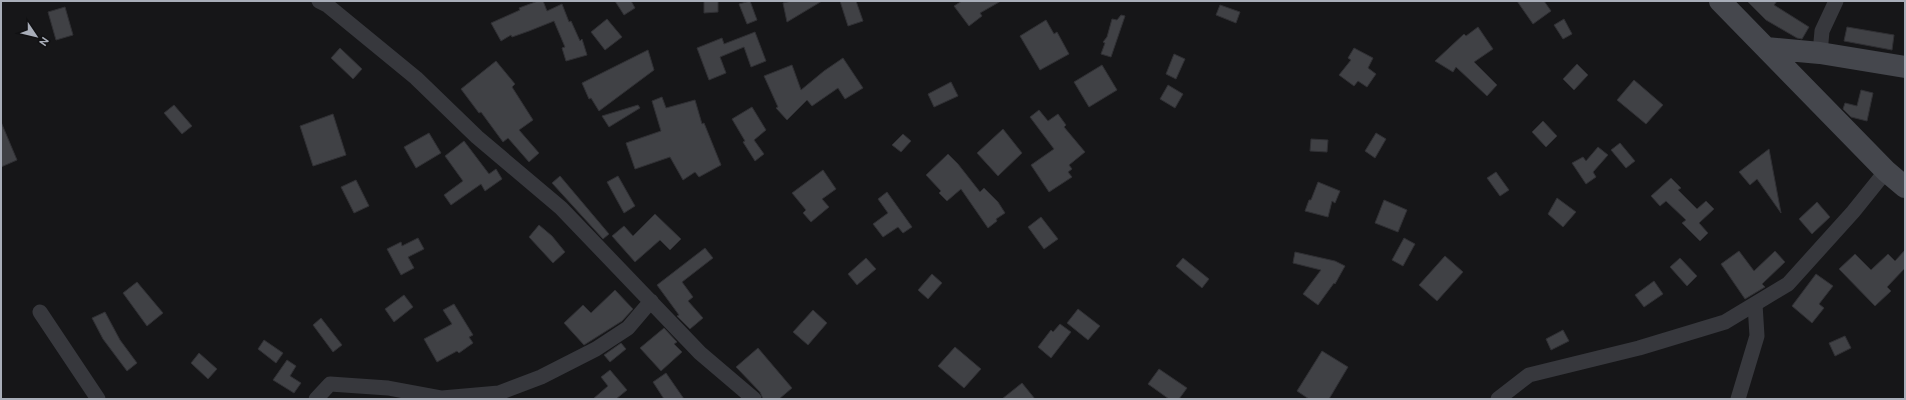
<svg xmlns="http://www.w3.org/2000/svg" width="1906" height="400" viewBox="0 0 1906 400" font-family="Ubuntu,sans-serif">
	<rect width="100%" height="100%" fill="#161618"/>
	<path fill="#404145" stroke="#303034" d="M538 1H543L547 11 562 4 569 22 571 21 580 41 582 39 587 55 566 61 562 48 565 47 554 21 529 31 512 37 511 35 501 41 491 23 520 10 519 8Z
		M615 1H631L635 8 624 15Z
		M704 1H718V12L704 13Z
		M750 1 757 20 747 24 739 4Z
		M792 1H822L787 22 783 3Z
		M840 1H856L863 21 848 26Z
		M962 1H1001L980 13 982 16 969 26 954 6Z
		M1517 1H1544L1551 11 1533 24Z
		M1747 1H1777L1774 5 1809 27 1802 39 1797 38 1766 20Z
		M1220 5 1240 12 1236 23 1216 15Z
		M65 7 73 35 56 40 48 12Z
		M1121 15 1125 16 1111 57 1101 54 1105 43 1103 42 1107 37 1112 19 1117 20Z
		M607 19 622 37 605 50 591 32Z
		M1564 19 1572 34 1563 39 1554 25Z
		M1046 20 1054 34 1057 32 1069 54 1040 70 1020 36Z
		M1478 27 1493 49 1474 62 1497 85 1487 96 1456 67 1453 72 1435 61 1464 34 1466 36Z
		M1847 27 1894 35 1892 50 1844 41Z
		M755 32 766 61 751 67 744 47 720 57 726 73 709 80 697 48 722 38 724 44Z
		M340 48 362 69 353 79 331 58Z
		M1354 48 1373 58 1368 68 1376 74 1367 87 1358 81 1354 86 1339 75 1351 60 1348 58Z
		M648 50 654 70 599 111 591 98 589 99 582 83Z
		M1174 54 1185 59 1176 79 1166 74Z
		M843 58 863 88 845 99 838 88 812 106 807 100 787 120 776 108 778 107 764 76 792 65 801 90 824 71Z
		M496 61 515 84 512 87 533 120 519 130 539 153 529 162 508 138 503 142 481 112 479 113 461 89Z
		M1577 64 1588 75 1574 90 1563 79Z
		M1102 65 1117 90 1089 107 1074 82Z
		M1634 80 1663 105 1646 124 1617 100Z
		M951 82 958 96 934 107 928 94Z
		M1168 85 1183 94 1175 108 1160 99Z
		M1861 90 1873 93 1867 121 1851 117 1843 109 1845 103 1857 106Z
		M662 97 666 108 695 100 702 124 704 123 721 165 699 177 695 172 683 180 670 157 635 169 626 143 661 131 652 101Z
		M174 105 192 126 182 134 164 113Z
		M638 105 640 108 609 127 602 116Z
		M752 107 766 130 754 140 764 154 755 161 743 142 745 141 732 119Z
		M1039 110 1048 121 1058 114 1066 125 1064 127 1085 152 1069 165 1072 169 1068 172 1072 177 1049 192 1031 165 1054 149 1030 117Z
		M333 114 346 155 313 166 300 126Z
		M1543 121 1557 136 1546 147 1532 132Z
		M1 122 17 160 1 167Z
		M1003 129 1022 153 998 176 977 153Z
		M429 133 441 153 416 168 404 147Z
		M1376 133 1386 139 1375 158 1365 151Z
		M903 134 911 141 901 152 892 145Z
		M1311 139 1328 140 1327 152 1310 151Z
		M464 141 489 174 496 169 502 179 485 191 481 184 451 205 444 195 463 181 445 156Z
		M1620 143 1635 161 1626 168 1611 150Z
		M1598 147 1608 155 1593 172 1596 177 1586 184 1572 163 1583 157 1586 161Z
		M1769 149 1781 213 1757 179 1750 185 1739 172Z
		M948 154 958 164 980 192 984 188 998 202 1005 213 996 219 997 221 988 228 961 189 947 201 939 193 941 191 926 175Z
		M823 170 836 189 822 199 829 207 811 222 803 213 806 210 792 193Z
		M1496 172 1509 190 1500 196 1487 178Z
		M560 176 609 234 603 239 552 183Z
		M618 176 635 206 624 213 607 182Z
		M1671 178 1681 188 1678 190 1697 209 1706 201 1714 209 1699 223 1708 233 1700 241 1682 223 1686 220 1666 201 1660 206 1651 196Z
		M356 180 369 206 354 213 341 187Z
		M1318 182 1340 191 1335 203 1332 201 1328 217 1305 211 1309 200H1311Z
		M887 192 912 227 903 233 898 227 883 237 873 224 888 213 878 199Z
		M1557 198 1576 212 1563 227 1548 214Z
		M1384 200 1407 210 1398 232 1375 223Z
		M1817 202 1830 217 1812 234 1799 219Z
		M655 214 681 239 670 250 660 240 635 262 612 236 624 226 633 236Z
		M1041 217 1058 239 1044 249 1028 227Z
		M539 225 552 236 565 252 553 263 529 237Z
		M418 238 424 249 408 257 414 268 401 275 387 249 401 242 402 246Z
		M1404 238 1415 244 1403 266 1392 260Z
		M705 248 713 258 682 282 693 297 688 301 703 318 690 329 677 316 679 315 657 285Z
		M1905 250V268L1887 287 1891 291 1875 306 1839 269 1855 254 1871 270 1888 254 1895 261Z
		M1739 251 1754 271 1775 251 1785 262 1762 284 1765 287 1745 299 1721 264Z
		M1295 252 1335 261 1345 266 1335 284 1334 283 1318 305 1303 294 1321 270 1293 263Z
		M1445 256 1463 272 1437 301 1419 285Z
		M866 258 876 269 857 285 848 274Z
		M1183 258 1209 279 1202 288 1176 266Z
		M1680 258 1697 276 1687 286 1670 267Z
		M932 274 942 283 928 299 918 290Z
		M1816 274 1833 286 1819 304 1824 308 1812 323 1792 306Z
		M1654 281 1663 294 1644 307 1635 295Z
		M137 282 163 313 147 326 123 293Z
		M615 290 633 309 622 321 584 345 564 323 583 305 591 313Z
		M404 295 413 307 394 322 385 309Z
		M454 304 473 335 469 337 473 343 459 353 457 351 437 362 424 339 452 324 443 310Z
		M1078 309 1100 326 1088 340 1067 323Z
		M813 310 827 323 808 345 793 332Z
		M105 312 120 340 137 363 127 371 103 339 92 318Z
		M321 318 342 345 333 352 313 325Z
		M1060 324 1071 332 1051 358 1038 347 1051 330 1053 332Z
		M664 328 677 342 674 344 682 352 661 371 640 348Z
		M1563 330 1569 341 1551 350 1546 339Z
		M1845 336 1851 348 1835 356 1829 343Z
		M264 340 283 353 276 363 258 349Z
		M621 343 626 349 610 362 604 355Z
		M955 347 981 369 964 388 938 366Z
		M758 348 792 388 779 399H763L760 392 736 367Z
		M1322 351 1348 367 1329 399H1309L1297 391Z
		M199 353 217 369 208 379 191 363Z
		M287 360 296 366 290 376 301 383 294 393 273 380Z
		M1159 369 1187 388 1179 399H1169L1148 384Z
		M610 370 627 390 616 399H593L608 386 601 377Z
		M666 373 684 399H664L653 382Z
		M1022 383 1035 399H1002Z"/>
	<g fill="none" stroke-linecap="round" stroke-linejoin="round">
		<path stroke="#37383d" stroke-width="15" d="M319 1 327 5 416 78 477 137 561 208 700 353 754 399
			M1820 53 1822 31 1836 1
			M40 312 98 399
			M316 399 330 384 388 388 442 398 499 393 541 377 596 349 628 328 651 301
			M1498 399 1529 375 1639 348 1725 322 1788 284 1853 212 1886 171
			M1738 399 1757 336 1755 304"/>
		<path stroke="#45474d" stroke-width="22" d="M1720 1 1886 171 1905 187
			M1766 48 1820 53 1905 67"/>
	</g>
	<rect width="1906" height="400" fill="none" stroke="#a8adb8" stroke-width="4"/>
	<g transform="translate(36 36) rotate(125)" stroke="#111113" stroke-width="3" paint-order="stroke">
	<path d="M0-3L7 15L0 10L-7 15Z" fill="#a8adb8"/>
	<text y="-6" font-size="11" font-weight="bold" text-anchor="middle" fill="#a8adb8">N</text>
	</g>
</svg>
